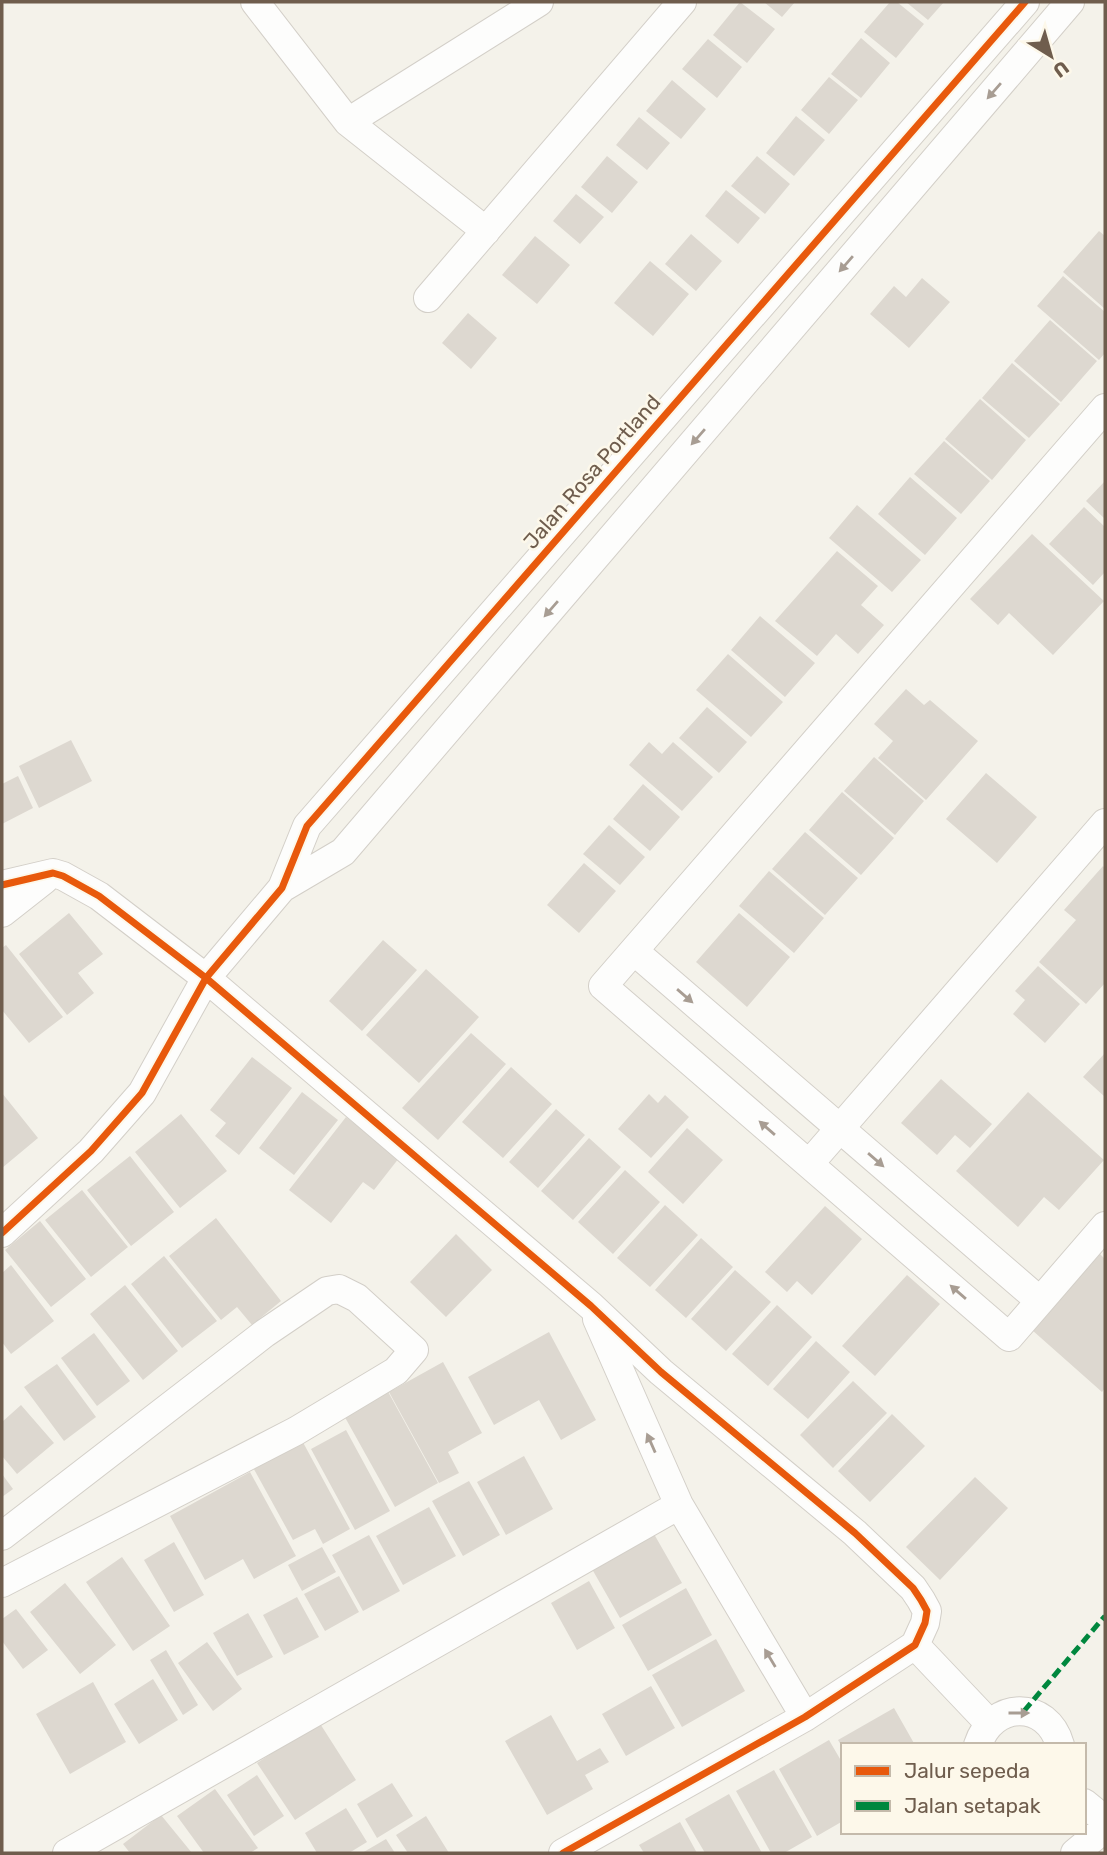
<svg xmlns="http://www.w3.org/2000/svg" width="1107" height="1855" viewBox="0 0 1107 1855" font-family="Rubik,sans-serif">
	<rect width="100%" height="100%" fill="#f4f2ea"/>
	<path fill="#ddd8d0" d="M740 2 775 29 747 63 713 35Z
		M764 2H795L782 17Z
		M890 2H897L924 24 896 58 864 32Z
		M906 2H944L928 20Z
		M861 38 890 63 861 98 831 74Z
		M708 39 742 67 717 98 682 69Z
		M829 77 858 100 829 134 801 110Z
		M672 80 706 109 681 139 646 111Z
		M796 116 825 140 794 176 766 153Z
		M639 117 670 143 647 170 616 145Z
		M607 156 638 182 612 213 581 187Z
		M757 156 790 184 765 214 731 186Z
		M726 190 760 218 738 244 705 216Z
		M576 194 604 217 580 244 553 221Z
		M1099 231 1105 236V309L1063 272Z
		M691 234 722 261 696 291 665 264Z
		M535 236 570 265 537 304 502 275Z
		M650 261 689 294 653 336 614 303Z
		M1063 276 1105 312V353L1099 360 1037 306Z
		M922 278 950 302 909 348 870 314 894 286 906 297Z
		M468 313 497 338 471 369 442 343Z
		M1050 320 1097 361 1061 402 1014 361Z
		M1012 363 1060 404 1029 438 982 398Z
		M980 399 1026 440 992 480 945 439Z
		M944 441 990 481 961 514 914 474Z
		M910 477 957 518 925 555 878 514Z
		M1105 481V519L1086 501Z
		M857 505 921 560 892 592 829 538Z
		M1084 507 1105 527V572L1093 585 1049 544Z
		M1032 534 1104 601 1053 655 1009 613 998 625 970 599Z
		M837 551 878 586 861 605 884 625 858 654 836 634 817 656 775 621Z
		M760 616 815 663 785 697 731 650Z
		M728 654 783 702 751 737 696 690Z
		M906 689 924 705 930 700 978 741 926 800 878 758 893 741 874 724Z
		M707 707 747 742 719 773 679 738Z
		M71 740 92 781 39 808 19 766Z
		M649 742 662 754 673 742 713 777 682 811 629 765Z
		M874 757 924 801 895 835 844 791Z
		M986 773 1037 817 997 863 946 819Z
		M18 776 33 808 2 824V784Z
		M643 784 680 817 650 851 613 819Z
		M842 792 894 838 861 875 809 830Z
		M609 825 645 857 620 885 583 854Z
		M805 832 858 878 825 915 772 869Z
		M584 863 616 891 579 933 547 905Z
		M1103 866 1105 868V983L1086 1004 1039 962 1076 920 1064 910Z
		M769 871 824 918 794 953 739 906Z
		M69 913 103 954 78 973 94 993 67 1015 19 954Z
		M739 913 790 957 747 1007 696 962Z
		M383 940 417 970 362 1031 329 1001Z
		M6 945 63 1017 29 1043 2 1010V948Z
		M1038 966 1080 1004 1045 1043 1013 1014 1025 1000 1015 991Z
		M426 969 479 1017 419 1083 366 1035Z
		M471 1033 506 1064 438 1140 402 1108Z
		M1105 1053V1097L1083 1077Z
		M252 1057 292 1088 239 1155 215 1136 226 1123 210 1110Z
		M511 1067 552 1104 503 1158 462 1122Z
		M941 1079 992 1124 970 1148 955 1135 937 1155 901 1123Z
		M302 1092 338 1120 294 1175 259 1148Z
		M1028 1092 1104 1160 1059 1210 1044 1197 1018 1227 956 1171Z
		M2 1093 38 1138 2 1168Z
		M649 1094 658 1103 665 1095 689 1117 651 1158 618 1129Z
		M556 1109 585 1135 538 1188 509 1162Z
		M181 1114 227 1171 180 1208 135 1152Z
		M346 1117 399 1158 374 1190 363 1182 331 1223 289 1190Z
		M687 1128 723 1160 683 1204 648 1172Z
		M589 1138 621 1167 573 1220 541 1191Z
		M130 1156 174 1212 131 1246 87 1190Z
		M625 1170 660 1202 613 1254 578 1222Z
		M82 1190 128 1247 91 1277 45 1220Z
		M665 1205 698 1235 650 1287 617 1258Z
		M825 1206 862 1239 812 1295 797 1281 787 1292 765 1272Z
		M216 1218 281 1301 252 1325 237 1307 221 1320 169 1256Z
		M40 1221 86 1279 51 1307 5 1250Z
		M456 1234 492 1270 446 1317 410 1282Z
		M701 1238 733 1267 686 1318 655 1290Z
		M1100 1254 1105 1259V1388L1102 1392 1032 1330Z
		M164 1256 217 1321 182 1348 131 1284Z
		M11 1265 54 1321 11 1354 2 1342V1273Z
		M735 1270 771 1302 726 1351 691 1319Z
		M907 1275 940 1304 875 1376 842 1346Z
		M125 1285 178 1351 143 1380 90 1314Z
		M777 1305 812 1337 768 1386 732 1354Z
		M549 1332 596 1420 561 1440 539 1400 494 1425 468 1377Z
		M94 1333 130 1381 97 1406 61 1358Z
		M816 1341 850 1372 808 1419 773 1389Z
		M443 1362 482 1433 448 1452 459 1473 439 1483 389 1392Z
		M57 1364 96 1417 64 1441 24 1387Z
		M853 1381 887 1413 833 1468 800 1435Z
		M386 1388 438 1483 395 1507 342 1412Z
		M21 1405 54 1443 17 1474 2 1456V1422Z
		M892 1414 925 1446 870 1502 838 1471Z
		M346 1430 390 1511 355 1530 311 1449Z
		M299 1435 350 1529 323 1544 315 1529 293 1540 250 1462Z
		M524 1456 553 1509 506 1535 477 1482Z
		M250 1472 296 1556 254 1579 243 1559 205 1580 170 1516Z
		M2 1474 13 1489 2 1497Z
		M975 1477 1008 1508 940 1580 906 1547Z
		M469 1481 500 1535 463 1556 432 1501Z
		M429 1507 456 1556 403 1585 376 1536Z
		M654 1534 682 1583 620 1618 592 1569Z
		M369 1535 400 1591 363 1611 332 1555Z
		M174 1542 204 1595 174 1612 144 1560Z
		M322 1547 336 1572 302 1591 288 1565Z
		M122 1557 170 1626 133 1651 86 1582Z
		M339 1576 359 1612 325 1631 304 1594Z
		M589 1581 615 1628 577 1650 551 1603Z
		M65 1583 116 1645 80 1674 30 1612Z
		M686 1588 712 1635 648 1671 622 1625Z
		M297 1597 319 1637 284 1655 263 1615Z
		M16 1609 48 1650 23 1669 2 1641V1619Z
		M248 1613 273 1657 237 1676 213 1633Z
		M716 1639 745 1691 682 1727 652 1675Z
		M207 1642 242 1689 213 1711 178 1663Z
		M166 1650 198 1705 183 1715 150 1660Z
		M153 1679 178 1720 139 1744 114 1704Z
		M93 1682 126 1742 70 1774 36 1714Z
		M651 1686 675 1728 626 1756 602 1714Z
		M894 1708 915 1745H841L838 1740Z
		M551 1715 577 1761 600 1748 609 1762 585 1775 593 1789 547 1815 505 1741Z
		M319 1722 356 1780 295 1820 257 1763Z
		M829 1740 843 1764V1821L817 1836 779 1769Z
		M774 1770 812 1837 784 1853H771L736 1791Z
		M257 1775 284 1816 254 1836 227 1795Z
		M392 1783 413 1816 377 1838 357 1804Z
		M215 1789 258 1848 250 1853H204L177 1816Z
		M729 1794 762 1853H705L685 1819Z
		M346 1808 367 1842 349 1853H317L305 1833Z
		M161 1815 192 1853H130L123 1844Z
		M426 1816 449 1853H408L396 1835Z
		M680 1822 697 1853H644L639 1845Z
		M386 1839 395 1853H362Z"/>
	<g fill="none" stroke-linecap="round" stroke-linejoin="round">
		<g stroke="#d3cfc8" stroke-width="30">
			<path id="minor" d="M255 2 348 122 486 231
				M348 122 539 2
				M428 298 682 2
				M1105 408 603 986 1009 1337 1105 1226
				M2 885 53 873 63 876 99 896 206 978 591 1306 661 1372 855 1533 913 1588 921 1600 927 1611 925 1623 915 1645 805 1717 563 1853
				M282 888 343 852 1070 2
				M2 913 44 880
				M634 951 1040 1301
				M809 1164 1105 823
				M2 1233 91 1151 142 1093 206 978 282 888 307 826 1025 2
				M597 1319 679 1505 805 1717
				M2 1536 265 1333 327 1291 339 1289 357 1298 414 1350 396 1371 296 1431 2 1583
				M915 1645 989 1723
				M978 1745C992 1701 1047 1699 1060 1745
				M1084 1803 1105 1820
				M67 1853 679 1505
				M1075 1853 1105 1828"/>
		</g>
		<use href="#minor" stroke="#fdfdfc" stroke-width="28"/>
		<path stroke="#00873e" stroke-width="5" stroke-dasharray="10 5" stroke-linecap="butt" d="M1024 1711 1105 1616"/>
		<g stroke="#fdf8ea" stroke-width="11">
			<path id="cycleway" d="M2 885 53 873 63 876 99 896 206 978 591 1306 661 1372 855 1533 913 1588 921 1600 927 1611 925 1623 915 1645 805 1717 563 1853
				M2 1233 91 1151 142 1093 206 978 282 888 307 826 1025 2"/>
		</g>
		<use href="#cycleway" stroke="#e8590c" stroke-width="7"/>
	</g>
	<defs><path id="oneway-solid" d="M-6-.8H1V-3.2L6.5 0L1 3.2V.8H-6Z" transform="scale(1.75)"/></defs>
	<g fill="#a89d93">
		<use href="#oneway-solid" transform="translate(994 91) rotate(131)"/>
		<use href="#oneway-solid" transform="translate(846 264) rotate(131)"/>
		<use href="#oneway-solid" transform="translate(698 437) rotate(131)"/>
		<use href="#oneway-solid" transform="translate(551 609) rotate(131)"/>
		<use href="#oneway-solid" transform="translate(685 996) rotate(41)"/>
		<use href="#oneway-solid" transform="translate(767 1128) rotate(-139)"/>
		<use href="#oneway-solid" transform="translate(876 1160) rotate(41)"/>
		<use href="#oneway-solid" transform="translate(958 1292) rotate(-139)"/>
		<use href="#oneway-solid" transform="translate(651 1443) rotate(-114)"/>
		<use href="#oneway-solid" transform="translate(770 1658) rotate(-121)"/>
		<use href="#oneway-solid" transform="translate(1019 1713)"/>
	</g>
	<g text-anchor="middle" stroke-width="5" stroke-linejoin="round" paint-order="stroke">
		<g font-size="21" fill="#6f5d4d" stroke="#fdf8ea">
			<text transform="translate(592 472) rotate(-49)" y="7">Jalan Rosa Portland</text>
		</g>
	</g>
	<rect width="1107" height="1855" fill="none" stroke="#6f5d4d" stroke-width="7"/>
	<rect x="841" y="1743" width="245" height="91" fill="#fdf8ea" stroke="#c4baab" stroke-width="2"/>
	<rect x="855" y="1766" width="35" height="10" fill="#e8590c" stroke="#c4baab" stroke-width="2"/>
	<text x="904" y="1778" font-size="21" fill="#6f5d4d">Jalur sepeda</text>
	<rect x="855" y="1801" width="35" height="10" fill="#00873e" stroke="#c4baab" stroke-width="2"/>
	<text x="904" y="1813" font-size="21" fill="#6f5d4d">Jalan setapak</text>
	<g transform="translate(1051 56) rotate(143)" stroke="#fdf8ea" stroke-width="5" paint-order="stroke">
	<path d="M0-5L12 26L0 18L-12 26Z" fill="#6f5d4d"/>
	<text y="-10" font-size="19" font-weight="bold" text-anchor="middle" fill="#6f5d4d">U</text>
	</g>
</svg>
